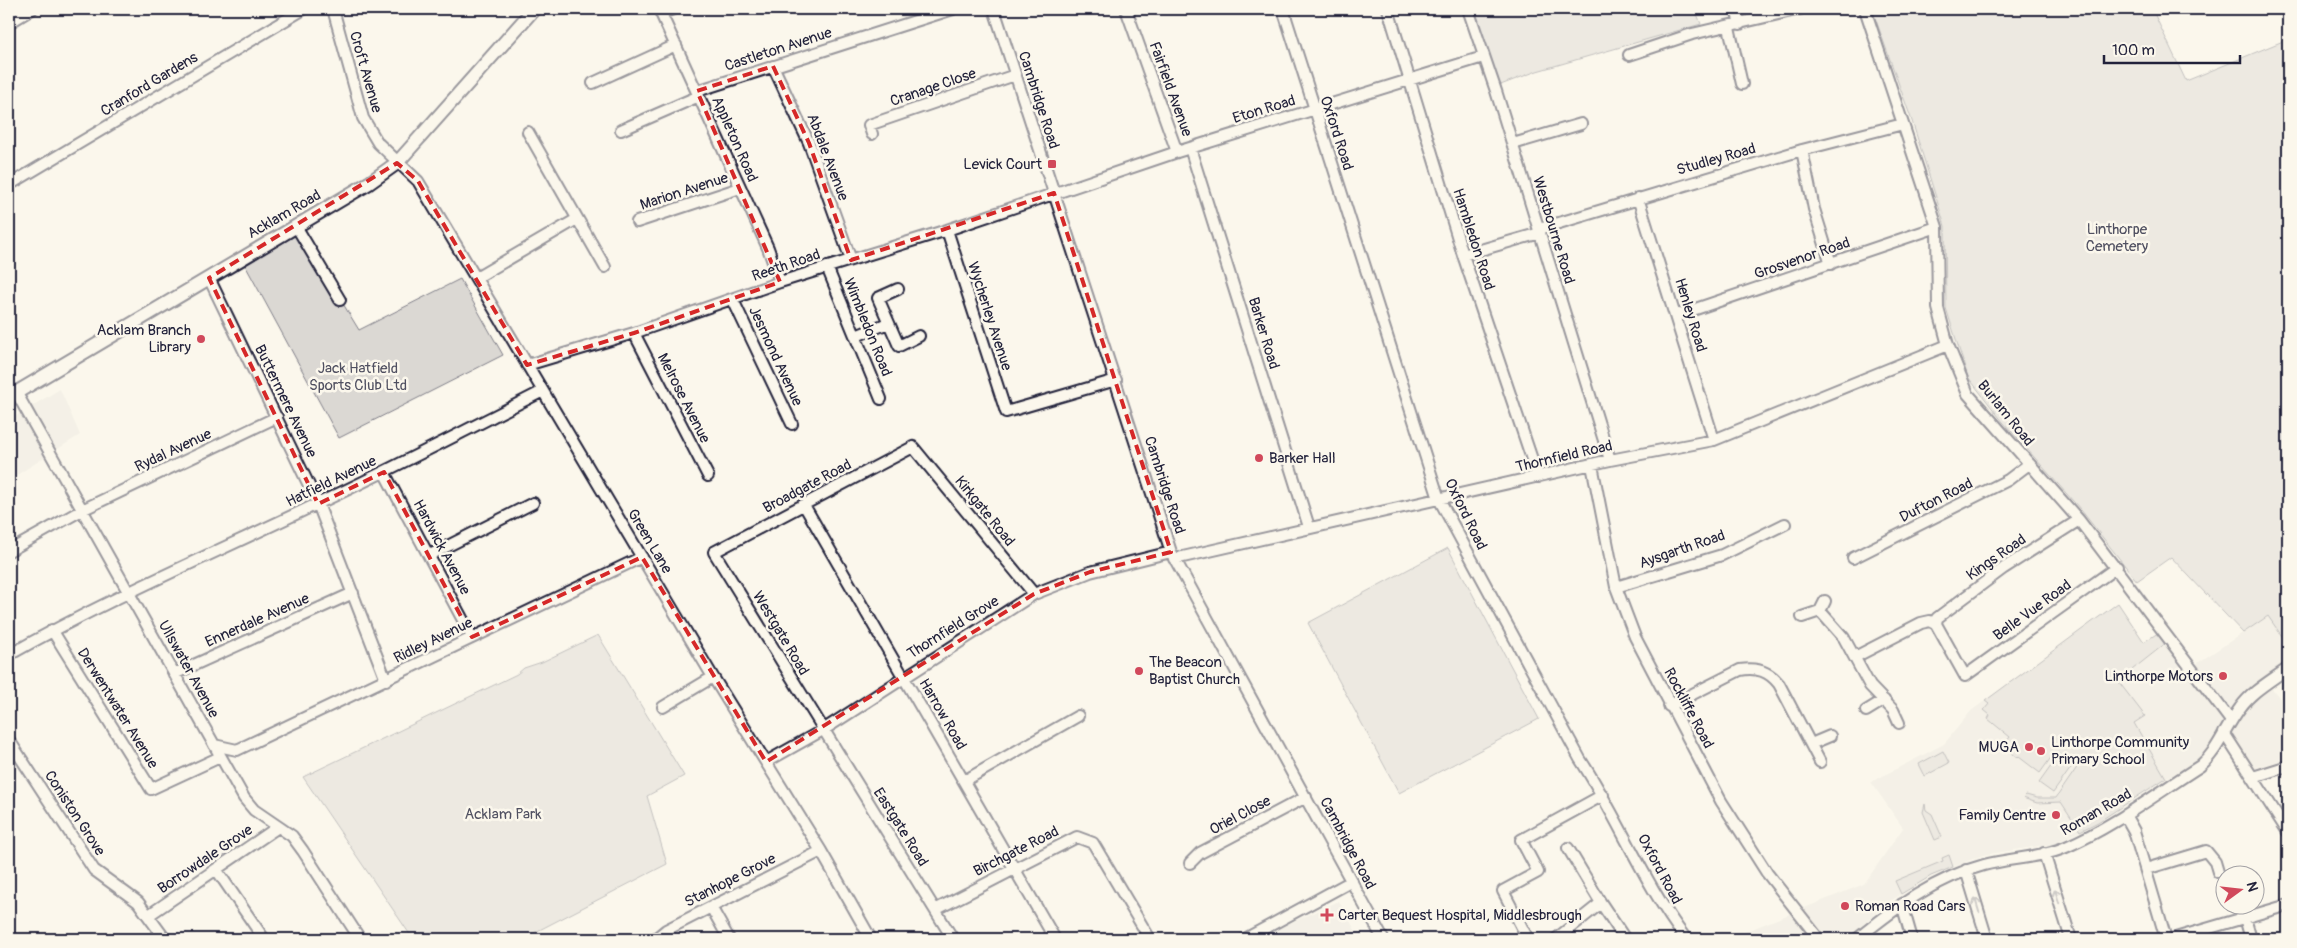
<svg xmlns="http://www.w3.org/2000/svg" width="2297" height="948" viewBox="0 0 2297 948" font-family="Pangolin,sans-serif">
	<rect width="100%" height="100%" fill="#fbf7ec"/>
	<filter id="ink" filterUnits="userSpaceOnUse"><feTurbulence type="fractalNoise" baseFrequency=".02" numOctaves="2"/><feDisplacementMap in="SourceGraphic" scale="10" xChannelSelector="R" yChannelSelector="G"/><feConvolveMatrix kernelMatrix="1 2 1 2 8 2 1 2 1" color-interpolation-filters="sRGB"/></filter>
	<g filter="url(#ink)">
		<path fill="#ebe7df" d="M60 389 80 435 9 480V420Z
			M2118 603 2144 642 2158 633 2166 643 2196 664 2268 616 2288 645V664L2271 687 2288 709V758L2255 768 2235 743 2166 778 2098 822 2066 838 2053 844 1983 855 1931 876 1884 905 1847 939H1727L1864 884 1903 828 1871 782 1944 744 1971 711Z
			M1339 901 1360 939H1278L1275 930Z"/>
		<path fill="#dbd8d3" stroke="#7e7d87" d="M1474 9H1695L1701 24 1537 71 1498 86Z
			M1872 9H2152L2186 81 2288 39V645L2268 616 2243 633 2171 557 2137 581 2081 510 2003 422 1968 377 1946 308 1945 226 1912 121Z
			M300 233 359 330 460 279 503 355 339 438 245 265Z
			M1448 548 1539 719 1399 793 1308 623Z
			M2118 603 2144 642 2158 633 2166 643 2118 681 2145 716 2134 723 2166 778 2098 822 2080 831 2061 802 2037 803 2023 798 2026 795 2037 798H2056L2078 766 2055 752 2040 773 2019 757 2018 758 2003 746 2010 737 1988 719 1990 715 1984 710 1989 704 1985 701Z
			M598 635 684 776 647 796 667 864 522 939H413L303 777 517 674 524 668 542 662Z
			M1943 751 1949 763 1925 776 1919 764Z
			M2059 755 2073 765 2053 793 2039 783Z
			M1925 804 1926 810 1932 814 1942 837 1935 840 1923 812Z
			M1949 855 1953 867 1931 876 1901 894 1895 881 1943 861 1942 858Z"/>
		<g fill="none" stroke-linecap="round" stroke-linejoin="round">
			<g stroke="#22223b" stroke-width="14">
				<path id="minor" d="M333 9 363 118 378 143 418 181 713 677 821 851 871 939
					M659 9 768 248 780 282
					M994 9 1171 552 1383 939
					M1126 9 1177 152
					M1283 9 1439 499 1580 759C1618 817 1644 884 1686 939
					M1388 9 1463 255 1538 477
					M1468 9 1496 91 1610 460
					M1736 9 1740 24
					M1865 9 1937 227 1938 308 1948 345 1968 394 2079 520 2231 721
					M661 13 673 9
					M9 23 32 9
					M1729 27 1742 84
					M1629 55 1692 34 1800 9
					M773 66 809 143 851 260
					M593 83 676 45
					M697 91 953 9
					M621 130 699 96
					M528 132 605 267
					M872 134 869 125 1015 75
					M1513 144 1581 124
					M1190 148 1309 527
					M1802 150 1814 209 1831 264
					M9 185 304 9
					M1638 198 1714 440
					M637 222 740 188
					M296 226 340 300
					M1539 229 1802 150 1903 124
					M947 230 1006 412 1116 380
					M1463 255 1540 233
					M827 267 881 399
					M209 278 318 504 386 680
					M476 278 577 219
					M898 289 878 298 899 346 919 336
					M733 300 792 424
					M1675 316 1937 227
					M634 333 708 476
					M856 336 888 323
					M527 365 634 333 780 282 947 230 1177 152 1483 57
					M16 392 244 798 254 810 292 836 303 851 360 939
					M1592 465 1616 587 1635 637 1721 801 1767 873 1819 939
					M384 472 472 637
					M804 505 1055 939
					M9 551 82 510 277 417
					M430 555 533 503
					M1853 558 2008 480 2029 464
					M1174 559 1610 460 1714 440 1948 345
					M1616 587 1722 555 1785 524
					M1820 611 1825 601
					M1802 617 1820 611 1844 638 1870 686 1893 710 1899 723
					M1936 624 1965 676 2117 567
					M1936 624 1937 618 2004 568 2079 520
					M52 630 151 789 220 757
					M9 655C109 598 215 553 319 503 394 468 468 429 543 391
					M1855 657 1921 623 1930 621 1936 624
					M174 674 353 593
					M1669 706 1740 670C1757 667 1769 671 1779 684L1820 762
					M663 707 713 677
					M1866 711 1884 700
					M2224 733 2288 832
					M9 740 94 870 138 902 165 939
					M1811 744 1830 736
					M214 745 237 750
					M237 750 642 557
					M766 762 823 730 1034 594 1090 572 1171 552
					M2253 777 2288 766
					M964 781 1078 716
					M2125 815 2134 831 2166 939
					M2044 853 2071 939
					M1190 863 1200 853 1306 797
					M216 869 264 939
					M2146 869 2206 851 2215 862 2218 872
					M1966 870 1987 939
					M1601 903 1625 939
					M1902 904 1912 939
					M711 907 729 939
					M935 910 1077 837 1093 843 1150 939
					M149 915 278 827
					M2245 918 2251 939
					M655 939 666 930 821 851
					M953 939 714 552 913 447 1034 594
					M1245 939 1352 881
					M1528 939 1503 891 1538 872 1521 840 1603 795
					M1556 939 1601 903 1568 848
					M1857 939C1895 908 1935 878 1984 865 2010 858 2041 858 2066 847 2113 827 2156 794 2200 766 2218 751 2225 728 2240 708 2252 691 2271 681 2288 668
					M2172 939 2288 905"/>
			</g>
			<g stroke="#22223b" stroke-width="16">
				<path id="major" d="M9 397 369 183 397 163 534 9"/>
			</g>
			<use href="#minor" stroke="#fbf7ec" stroke-width="10"/>
			<use href="#major" stroke="#fbf7ec" stroke-width="12"/>
		</g>
		<defs><path id="oneway-shaft" d="M-6 0H5M1.5-3L5.5 0L1.5 3" fill="none" stroke-width="1.6" stroke-linecap="round" stroke-linejoin="round" transform="scale(1.25)"/></defs>
		<g stroke="#99979c">
			<use href="#oneway-shaft" transform="translate(2057 896) rotate(-107)"/>
			<use href="#oneway-shaft" transform="translate(1977 905) rotate(-107)"/>
		</g>
	</g>
	<path d="M0 0H2297V948H0ZM773 66 809 143 851 260 1054 193 1171 552 1090 572 1034 594 766 762 642 557 472 637 384 472 318 504 209 278 397 163 418 181 527 365 634 333 780 282 697 91Z" fill="#fbf7ec" fill-opacity=".55" fill-rule="evenodd"/>
	<path fill="none" stroke="#d62828" stroke-width="4" stroke-dasharray="10 6" stroke-linejoin="round" d="M773 66 809 143 851 260 1054 193 1171 552 1090 572 1034 594 766 762 642 557 472 637 384 472 318 504 209 278 397 163 418 181 527 365 634 333 780 282 697 91Z"/>
	<g fill="#d1495b" stroke="#fbf7ec" stroke-width="2">
		<rect x="1047" y="159" width="10" height="10" rx="2.5"/>
		<circle cx="201" cy="339" r="5"/>
		<circle cx="1259" cy="458" r="5"/>
		<circle cx="1139" cy="671" r="5"/>
		<circle cx="2223" cy="676" r="5"/>
		<circle cx="2029" cy="747" r="5"/>
		<circle cx="2041" cy="751" r="5"/>
		<circle cx="2056" cy="815" r="5"/>
		<circle cx="1845" cy="906" r="5"/>
		<path d="M1324.5 907.5h5v5h5v5h-5v5h-5v-5h-5v-5h5z"/>
	</g>
	<g text-anchor="middle" stroke-width="5" stroke-linejoin="round" paint-order="stroke">
		<g font-size="15" fill="#22223b" stroke="#fbf7ec">
			<text transform="translate(778 49) rotate(-18)" y="5">Castleton Avenue</text>
			<text transform="translate(366 72) rotate(74)" y="5">Croft Avenue</text>
			<text transform="translate(149 84) rotate(-31)" y="5">Cranford Gardens</text>
			<text transform="translate(933 87) rotate(-19)" y="5">Cranage Close</text>
			<text transform="translate(1171 89) rotate(70)" y="5">Fairfield Avenue</text>
			<text transform="translate(1039 100) rotate(72)" y="5">Cambridge Road</text>
			<text transform="translate(1264 109) rotate(-17)" y="5">Eton Road</text>
			<text transform="translate(1337 133) rotate(72)" y="5">Oxford Road</text>
			<text transform="translate(735 139) rotate(66)" y="5">Appleton Road</text>
			<text transform="translate(828 157) rotate(69)" y="5">Abdale Avenue</text>
			<text transform="translate(1716 159) rotate(-16)" y="5">Studley Road</text>
			<text transform="translate(684 191) rotate(-18)" y="5">Marion Avenue</text>
			<text transform="translate(284 214) rotate(-30)" y="5">Acklam Road</text>
			<text transform="translate(1554 230) rotate(73)" y="5">Westbourne Road</text>
			<text transform="translate(1474 239) rotate(72)" y="5">Hambledon Road</text>
			<text transform="translate(1802 258) rotate(-19)" y="5">Grosvenor Road</text>
			<text transform="translate(786 265) rotate(-19)" y="5">Reeth Road</text>
			<text transform="translate(1691 315) rotate(73)" y="5">Henley Road</text>
			<text transform="translate(990 316) rotate(72)" y="5">Wycherley Avenue</text>
			<text transform="translate(868 327) rotate(68)" y="5">Wimbledon Road</text>
			<text transform="translate(1264 333) rotate(73)" y="5">Barker Road</text>
			<text transform="translate(776 356) rotate(65)" y="5">Jesmond Avenue</text>
			<text transform="translate(684 398) rotate(63)" y="5">Melrose Avenue</text>
			<text transform="translate(286 401) rotate(64)" y="5">Buttermere Avenue</text>
			<text transform="translate(2006 413) rotate(51)" y="5">Burlam Road</text>
			<text transform="translate(173 450) rotate(-25)" y="5">Rydal Avenue</text>
			<text transform="translate(1564 456) rotate(-13)" y="5">Thornfield Road</text>
			<text transform="translate(331 481) rotate(-26)" y="5">Hatfield Avenue</text>
			<text transform="translate(1165 485) rotate(72)" y="5">Cambridge Road</text>
			<text transform="translate(807 486) rotate(-28)" y="5">Broadgate Road</text>
			<text transform="translate(1936 500) rotate(-27)" y="5">Dufton Road</text>
			<text transform="translate(985 511) rotate(51)" y="5">Kirkgate Road</text>
			<text transform="translate(1466 514) rotate(64)" y="5">Oxford Road</text>
			<text transform="translate(650 541) rotate(59)" y="5">Green Lane</text>
			<text transform="translate(442 547) rotate(62)" y="5">Hardwick Avenue</text>
			<text transform="translate(1682 549) rotate(-19)" y="5">Aysgarth Road</text>
			<text transform="translate(1996 557) rotate(-35)" y="5">Kings Road</text>
			<text transform="translate(2032 610) rotate(-36)" y="5">Belle Vue Road</text>
			<text transform="translate(257 620) rotate(-24)" y="5">Ennerdale Avenue</text>
			<text transform="translate(953 627) rotate(-32)" y="5">Thornfield Grove</text>
			<text transform="translate(781 633) rotate(59)" y="5">Westgate Road</text>
			<text transform="translate(433 640) rotate(-26)" y="5">Ridley Avenue</text>
			<text transform="translate(189 669) rotate(61)" y="5">Ullswater Avenue</text>
			<text transform="translate(118 708) rotate(58)" y="5">Derwentwater Avenue</text>
			<text transform="translate(1689 708) rotate(62)" y="5">Rockliffe Road</text>
			<text transform="translate(943 714) rotate(60)" y="5">Harrow Road</text>
			<text transform="translate(2096 812) rotate(-30)" y="5">Roman Road</text>
			<text transform="translate(75 813) rotate(57)" y="5">Coniston Grove</text>
			<text transform="translate(1240 815) rotate(-28)" y="5">Oriel Close</text>
			<text transform="translate(901 827) rotate(58)" y="5">Eastgate Road</text>
			<text transform="translate(1348 843) rotate(62)" y="5">Cambridge Road</text>
			<text transform="translate(1016 851) rotate(-27)" y="5">Birchgate Road</text>
			<text transform="translate(205 859) rotate(-34)" y="5">Borrowdale Grove</text>
			<text transform="translate(1660 869) rotate(62)" y="5">Oxford Road</text>
			<text transform="translate(730 880) rotate(-27)" y="5">Stanhope Grove</text>
		</g>
		<g font-size="15" fill="#22223b" stroke="#fbf7ec" text-anchor="end">
			<text x="1042" y="169">Levick Court</text>
			<text x="191" y="335">Acklam Branch<tspan x="191" dy="17">Library</tspan></text>
			<text x="1269" y="463" text-anchor="start">Barker Hall</text>
			<text x="1149" y="667" text-anchor="start">The Beacon<tspan x="1149" dy="17">Baptist Church</tspan></text>
			<text x="2213" y="681">Linthorpe Motors</text>
			<text x="2051" y="747" text-anchor="start">Linthorpe Community<tspan x="2051" dy="17">Primary School</tspan></text>
			<text x="2019" y="752">MUGA</text>
			<text x="2046" y="820">Family Centre</text>
			<text x="1855" y="911" text-anchor="start">Roman Road Cars</text>
			<text x="1338" y="920" text-anchor="start">Carter Bequest Hospital, Middlesbrough</text>
		</g>
		<g font-size="15" fill="#505061" stroke="#fbf7ec">
			<text x="2117" y="234">Linthorpe<tspan x="2117" dy="17">Cemetery</tspan></text>
			<text x="358" y="373">Jack Hatfield<tspan x="358" dy="17">Sports Club Ltd</tspan></text>
			<text x="503" y="819">Acklam Park</text>
		</g>
	</g>
	<rect width="2297" height="948" fill="none" stroke="#fbf7ec" stroke-width="30"/>
	<rect x="15" y="15" width="2267" height="918" fill="none" stroke="#22223b" stroke-width="2" filter="url(#ink)"/>
	<g transform="translate(2240 890) rotate(75)"><circle r="24" fill="#fbf7ec" stroke="#a4a2a5"/>
	<path d="M0-4L9 19L0 12L-9 19Z" fill="#d1495b"/>
	<text y="-8" font-size="14" font-weight="bold" text-anchor="middle" fill="#22223b">N</text>
	</g>
	<path d="M2104 55v8h136v-8" fill="none" stroke="#22223b" stroke-width="2.5"/>
	<text x="2112" y="55" font-size="15" fill="#22223b" stroke="#fbf7ec" stroke-width="4" paint-order="stroke">100 m</text>
</svg>
